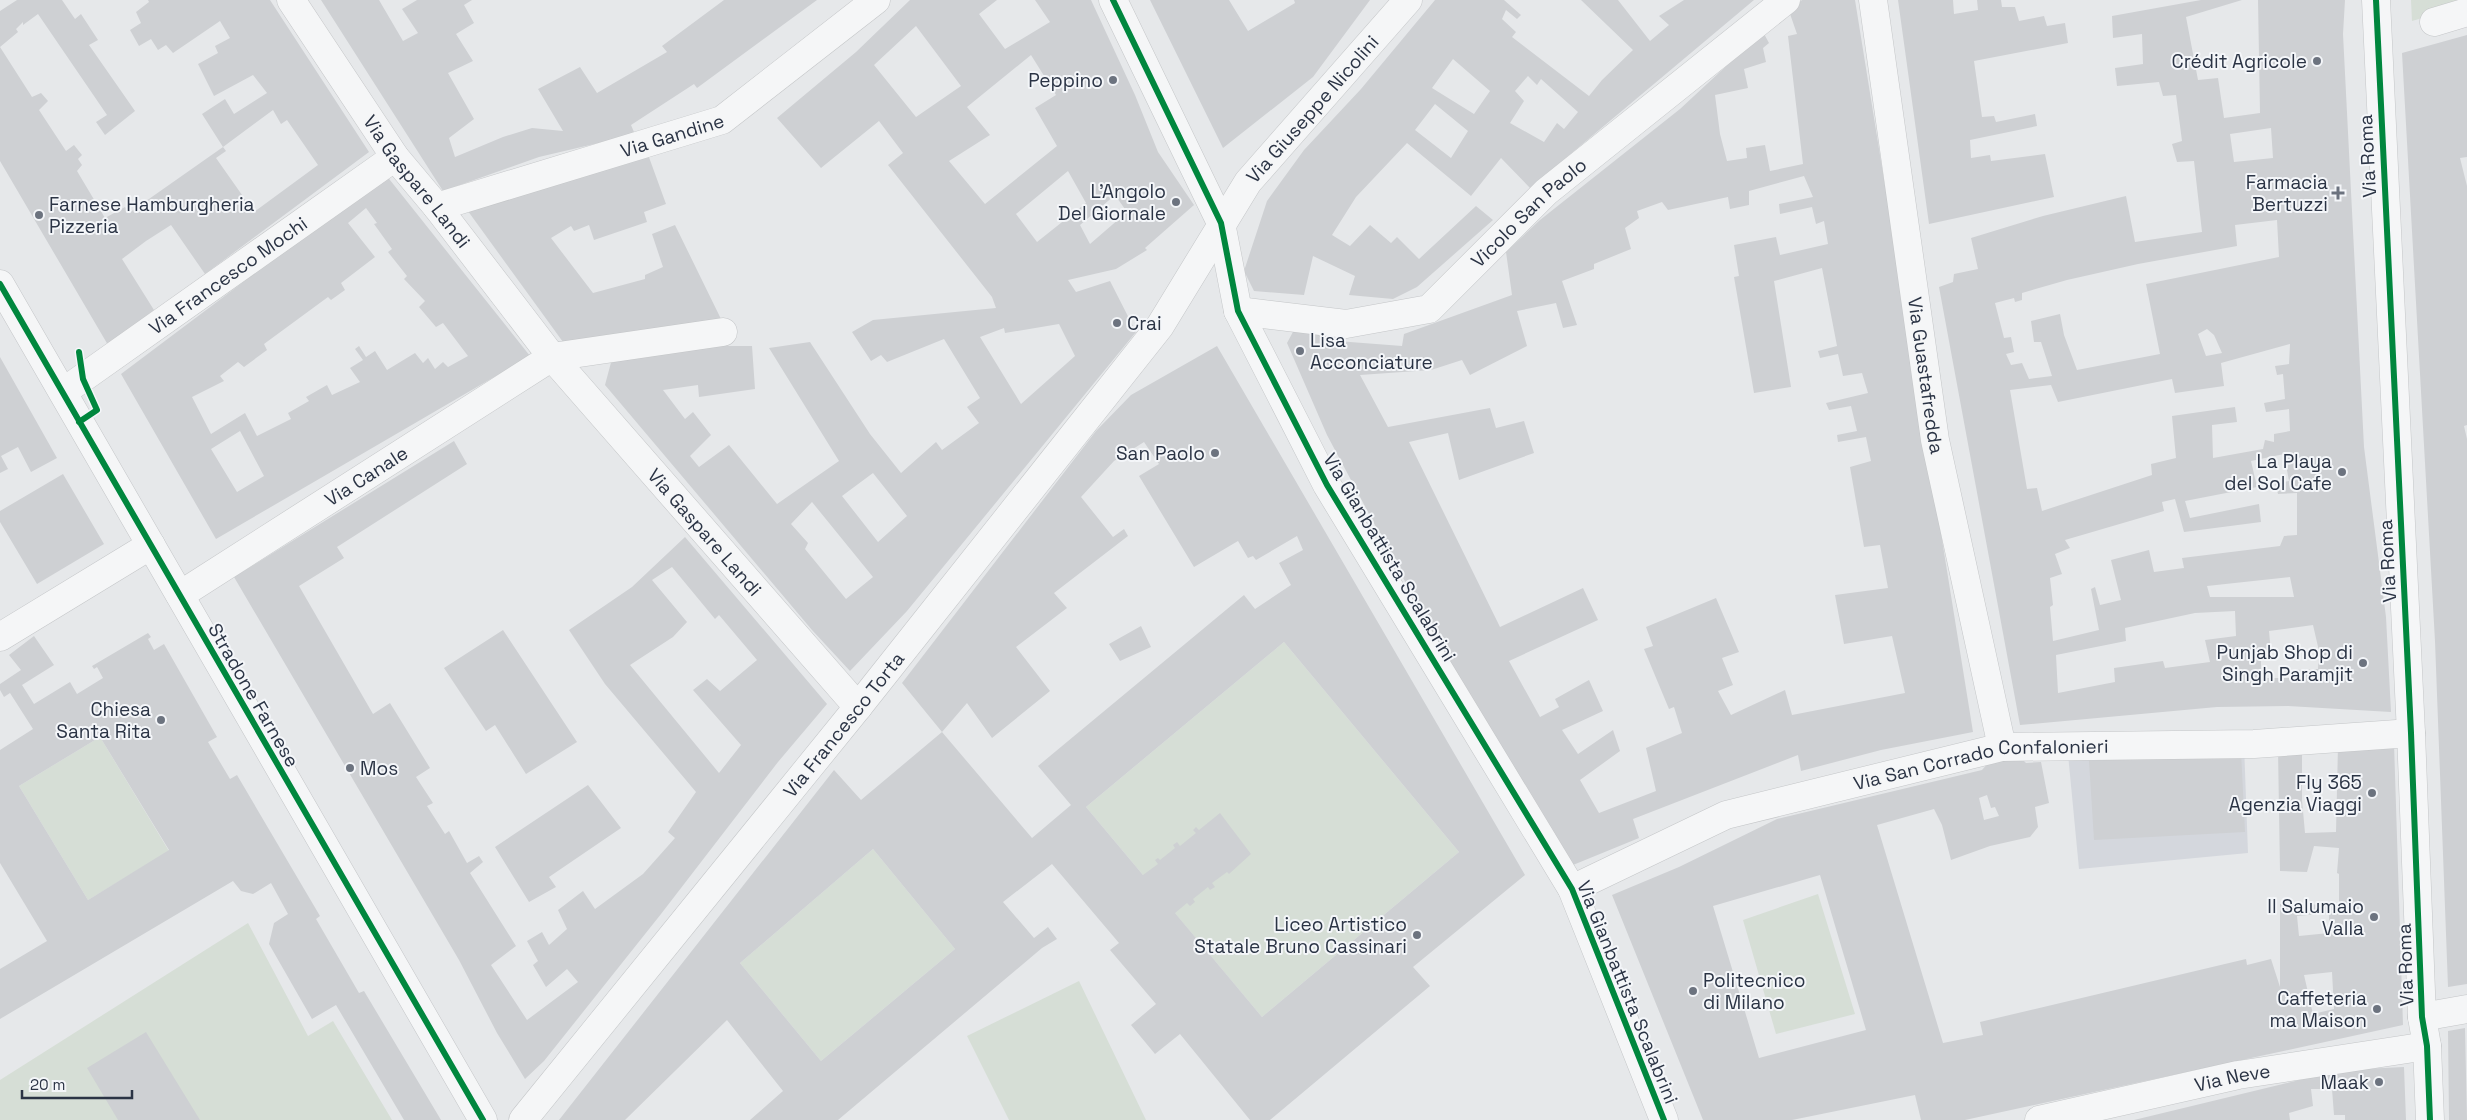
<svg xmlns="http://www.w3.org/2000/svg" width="2467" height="1120" viewBox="0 0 2467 1120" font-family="'Space Grotesk',sans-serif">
	<rect width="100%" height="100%" fill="#e6e8ea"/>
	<path fill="#d4d7dd" d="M2244 744 2248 853 2079 869 2068 754Z"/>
	<path fill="#d6ded6" d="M2411 0H2467V5L2412 21Z
		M1284 642 1459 852 1262 1017 1086 807Z
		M100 737 169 851 88 900 19 786Z
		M873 849 955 949 821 1061 740 963Z
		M1818 894 1855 1014 1776 1034 1743 920Z
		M248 923 308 1036 333 1021 392 1120H0V1080Z
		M1079 981 1146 1120H1009L967 1036Z"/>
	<path fill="#ced0d3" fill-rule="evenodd" d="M17 0H62L75 19 81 14 98 40 89 45 135 111 105 135 96 122 107 115 38 14 23 25V22L16 29 18 32 0 47 32 97 41 93 48 101 39 110 66 151 74 145 82 155 78 159 82 165 77 171 105 218 125 207 129 213 223 147 226 151 216 158 254 212 318 165 287 120 281 124 273 110 223 147 202 114 225 99 234 114 267 93 253 75 214 96 198 64 218 53 215 46 230 38 220 21 173 53 166 45 158 50 151 39 139 46 130 30 141 23 136 12 149 2 148 0H270L369 152 205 274 171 225 146 241 122 259 154 310 108 345 0 161V11Z
		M321 0H379L403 41 418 33 402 9 417 0H472L464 5 474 23 456 34 473 61 448 73 474 119 449 138 455 157 503 137 532 128 563 131 538 89 580 67 597 93 667 52 662 46 724 0H817L697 88 694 84 631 125 634 132 624 137 539 157 443 191Z
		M910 0H997L979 14 1005 49 1050 22 1035 0H1091L1135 95 1158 152 1194 205 1145 248 1147 250 1116 269 1068 280 1076 292 1110 281 1136 332 907 611 850 671 812 630 605 385 613 355 724 341 725 346H752L755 389 699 397 698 385 663 390 685 419 693 412 711 435 690 456 699 467 729 445 777 504 839 461 769 348 810 342 870 434 901 473 936 442 942 450 979 423 967 407 980 398 944 339 887 362 881 355 871 361 852 332 873 320 996 308 992 297 888 165 903 153 879 121 821 168 777 118 856 52ZM916 26 961 86 916 117 874 65ZM1031 55 1056 95 1035 108 1057 146 985 204 949 161 990 135 967 107ZM1068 171 1086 203 1037 242 1016 214ZM1115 195 1127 212 1090 244 1080 225ZM1059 324 1075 356 1021 404 980 337 1004 328 1005 333ZM873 473 907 516 878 542 842 496ZM812 502 873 577 846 599 805 549 808 543 791 524Z
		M1150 0H1229L1248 31 1295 3 1294 0H1370L1313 77 1223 148Z
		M1435 0H1504L1521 15 1517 19 1506 10 1502 19 1516 32 1512 37 1589 96 1602 80 1633 50 1581 0H1618L1650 41 1669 25 1659 16 1684 0H1754L1530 188 1501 158 1471 196 1407 143 1356 197 1332 235 1350 246 1370 225 1391 243 1397 237 1419 259 1476 206 1493 220 1417 287 1393 299 1349 295 1355 276 1313 256 1304 295 1254 291 1244 271 1267 201 1304 150 1361 89ZM1453 59 1490 91 1474 114 1432 88ZM1528 76 1537 85 1541 79 1578 112 1564 129 1557 123 1544 142 1510 123 1524 101 1515 91ZM1435 104 1468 131 1451 158 1415 130Z
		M1802 0H1855L1973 732 1881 750 1801 771 1798 755 1633 819 1639 838 1573 865 1440 647 1327 435 1287 343 1294 330 1337 333V341L1402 346 1404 334 1512 295 1506 252 1540 220 1680 109 1763 32 1769 43 1763 48 1766 62 1744 69 1748 88 1715 95 1720 134 1727 161 1747 158 1746 148 1765 145 1770 171 1803 164 1788 36 1797 34 1789 11ZM1804 176 1813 197 1779 204 1780 214 1812 207 1816 224 1824 221 1828 244 1780 255 1776 237 1734 245 1739 276 1734 277 1754 393 1791 387 1774 281 1822 268 1837 346 1818 351 1820 358 1838 354 1843 376 1862 373 1868 393 1826 403 1829 410 1851 406 1857 431 1837 435 1838 442 1866 437 1871 461 1850 467 1864 547 1880 545 1888 588 1835 595 1844 644 1892 636 1905 693 1792 715 1785 690 1731 715 1718 691 1733 685 1722 658 1739 652 1716 598 1646 627 1653 646 1644 649 1669 709 1674 707 1682 733 1646 748 1656 791 1599 813 1580 780 1620 751 1613 730 1578 754 1562 730 1603 711 1589 680 1555 699 1559 707 1540 717 1509 661 1598 620 1583 588 1500 627 1409 442 1448 433 1459 480 1534 453 1524 421 1496 428 1490 408 1388 427 1360 375 1431 370 1462 360 1470 375 1527 346 1517 311 1556 303 1563 328 1577 325 1562 281 1594 269V264L1631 249 1625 228 1639 218 1637 211 1662 202 1668 210 1728 197 1730 209 1749 205V191Z
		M1898 0H1953L1954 14 1978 10 1977 0H2001L2002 7H2015L2019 21 2044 16 2047 26 2065 23 2068 43 1974 61 1982 117 1994 116 1996 122 2035 114 2037 126 1970 140 1971 158 1990 155 1991 161 2045 154 2054 197 1929 224Z
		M2201 0H2242L2186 17 2198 80 2218 78 2224 118 2260 113 2258 0H2345L2343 34 2364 447 2386 617 2391 712 2288 706 2217 707 2020 725 1939 287 1953 282 1954 274 1978 269 1971 238 2043 216 2126 196 2135 242 2202 232 2194 161 2177 162 2172 144 2182 141 2176 95 2163 96 2159 82 2117 86 2115 68 2143 64 2142 34 2113 38 2112 16ZM2271 128 2273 158 2234 162 2230 134ZM2277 220 2279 257 2146 284 2160 354 2077 370 2064 335 2060 314 2031 321 2034 342H2041L2052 376 2029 379 2022 363 2011 365 2006 354 2014 352 2011 337 2004 338 1995 303 2014 298 2015 302 2022 300V293L2067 280 2138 264 2237 246 2235 225ZM2207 329 2214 335 2222 353 2206 356 2198 334ZM2290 344 2289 364 2275 366 2277 375 2283 374 2285 399 2264 403 2266 412 2289 409 2290 431 2274 434V442L2265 440 2263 449 2213 458 2212 425 2237 422 2235 407 2172 416 2176 458 2151 464 2152 475 2042 511 2037 488 2027 489 2010 390 2051 385 2058 402 2172 379 2175 393 2224 386 2221 363ZM2284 454 2289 481 2275 483 2278 494 2297 493V535L2284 536 2280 546 2182 558 2184 568 2154 572 2149 550 2111 560 2121 600 2100 605 2095 587 2091 589 2099 630 2053 641 2050 607 2053 605 2050 578 2062 574 2055 554 2070 548 2065 540 2164 511 2162 502 2175 499 2184 532 2261 522 2259 504 2190 518 2185 501 2257 487 2251 461ZM2290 577 2294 597H2210L2207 586ZM2235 611 2236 636 2205 640 2210 662 2165 668 2163 661 2114 668 2115 682 2058 693 2056 655 2126 641 2125 628 2195 613ZM2313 625 2319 651 2318 669 2295 670 2297 678H2261V658L2271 653 2269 631Z
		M2467 35V157L2460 158 2467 186V425L2464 426 2467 439V984L2448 987 2435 641 2402 53Z
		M646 149 666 204 644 212 647 222 594 240 589 225 574 231 571 226 551 238 593 293 645 279V275L663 267 652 234 675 225 721 319 563 342 465 207Z
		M386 175 530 356 216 539 121 374ZM366 208 377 223 374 224 392 249 388 252 407 276 404 279 425 301 419 307 436 327 443 323 468 356 448 367 443 362 435 369 428 358 423 363 415 353 387 370 375 351 366 357 359 346 355 349 363 360 350 368 360 382 332 395 327 385 306 397 309 401 288 413 291 419 257 436 245 413 211 434 192 397 224 381 220 376 238 362 244 367 267 350 264 344 328 297 331 300 345 290 341 283 375 257 348 223ZM240 431 264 476 237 492 211 449Z
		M1217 346 1525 875 1413 967 1430 986 1270 1120H1250L1180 1034 1155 1054 1131 1025 1156 1004 1110 950 1119 943 1052 864 1003 902 1034 938 1048 927 1057 939 1042 948 838 1120H750L783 1091 727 1020 625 1120H559L834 770 861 800 942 732 1032 838 1071 805 1038 766 1244 595 1255 609 1291 585 1279 563 1303 550 1297 536 1256 560 1253 556 1248 558 1238 541 1194 567 1139 476 1159 464 1144 442 1114 461 1081 497 1113 537 1124 529 1128 536 1054 593 1067 608 1016 647 1050 691 992 738 967 703 942 732 902 683 1096 431 1131 395ZM1284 642 1459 852 1262 1017 1175 913 1187 903 1190 906 1195 902 1193 899 1208 887 1210 890 1215 887 1212 883 1227 872 1229 874 1251 854 1220 813 1199 830 1196 827 1193 830 1196 833 1180 846 1177 842 1173 845 1175 848 1160 860 1158 858 1155 860 1158 864 1143 875 1086 807ZM873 849 955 949 821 1061 740 963Z
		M0 357 57 458 31 472 18 447 1 456 8 469 0 473Z
		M454 441 467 464 337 547 344 558 299 586 373 714 390 703 430 768 416 777 433 803 427 806 445 834 449 831 467 863 479 856 483 862 470 873 516 946 491 965 527 1020 578 982 567 969 546 987 533 965 538 961 527 941 542 932 549 945 567 929 558 910 583 891 595 909 643 874 675 838 668 832 696 792 605 684 569 630 632 587 685 537 827 704 778 762 661 914 544 1061 525 1079 497 1033 459 960 234 577ZM672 567 715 619 719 615 757 660 720 691 707 679 693 690 741 745 719 773 630 665 673 637 687 622 652 580Z
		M63 474 104 544 37 584 0 522V511Z
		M1141 626 1151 647 1120 661 1109 644Z
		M503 630 577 742 526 774 495 725 486 731 444 668Z
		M148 633 151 637 148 639 154 650 164 644 217 737 208 742 230 779 237 775 320 916 316 919 359 993 364 991 441 1120H404L336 1005 312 1019 269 944 274 923 288 914 271 883 253 894 241 891 233 881 0 1019V969L47 941 0 863V750L33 729 10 693 4 697 0 690V684L21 670 9 655 34 636 54 665 22 685 34 704 70 682 77 694 103 678 97 667 94 669 92 666ZM100 737 169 850 88 900 19 786Z
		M2394 743 2403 1025 1965 1120H1921L1915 1095 1792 1120H1703L1612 895 1679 867 1777 819 1982 770 1989 762 2021 758 2026 763 2041 762 2049 803 2035 807 2038 827 2030 837 1990 846 1951 860 1942 825 1934 809 1877 825 1943 1043 1983 1035 1980 1022 2246 959 2247 965 2271 959 2280 987V904L2339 905V874L2337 873 2339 848 2314 846 2307 872 2280 871 2278 749 2302 747V800L2305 833 2336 832 2338 746ZM1987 795 1991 808 1995 807 1999 816 1984 820 1979 798ZM1820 875 1866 1030 1759 1058 1713 906ZM2329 913V933L2299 936 2297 916ZM2332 972 2334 1009 2313 1014 2304 975Z
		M2241 751 2245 832 2094 840 2089 761Z
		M588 785 621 828 549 877 556 887 529 902 495 847Z
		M2465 1028 2467 1120H2449L2448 1031Z
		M146 1032 200 1120H118L87 1068Z
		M2404 1067 2406 1120H2345V1115H2334L2332 1089H2311L2313 1106 2289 1113 2290 1120H2134L2341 1070Z"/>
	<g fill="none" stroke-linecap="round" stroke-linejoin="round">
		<g stroke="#c4c6c8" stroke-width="29">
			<g id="minor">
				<path id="s1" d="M291 0 395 157 437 207 552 357 858 707"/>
				<path d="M1113 0 1221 223 1238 311 1327 485 1572 889 1664 1120"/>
				<path id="s2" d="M1873 0 1935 440 2002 747"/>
				<path d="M2376 0 2411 733 2422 1017 2427 1046 2430 1120"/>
				<path d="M2434 22 2467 12"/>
				<path id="s3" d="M437 207 722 120 876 0"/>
				<path d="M0 284 483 1120"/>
				<path id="s4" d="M1238 311 1346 324 1429 309 1546 192 1786 0"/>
				<path id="s5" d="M63 392 395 157"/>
				<path id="s6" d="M180 595 552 357 723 332"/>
				<path d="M0 637 151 545"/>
				<path id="s7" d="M1572 889 1726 815 2002 747 2254 744 2411 733"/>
				<path d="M2422 1017 2467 1009"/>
				<path id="s8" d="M523 1120 858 707 1160 326 1248 182 1408 0"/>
				<path id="s9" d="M2039 1120 2238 1075 2427 1046"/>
			</g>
		</g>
		<use href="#minor" stroke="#f5f6f7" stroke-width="28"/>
		<g stroke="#f4f6f9" stroke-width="9">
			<path id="cycleway" d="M1113 0 1221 223 1238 311 1327 485 1572 889 1664 1120
				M2376 0 2411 733 2422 1017 2427 1046 2430 1120
				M0 284 483 1120
				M79 352 83 379 97 410 79 422"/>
		</g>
		<use href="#cycleway" stroke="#00873e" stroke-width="6"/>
	</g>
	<g fill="#6c737f" stroke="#f4f6f9" stroke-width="2">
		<circle cx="2317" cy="61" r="5"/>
		<circle cx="1113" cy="80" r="5"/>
		<path d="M2335.5 185.5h5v5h5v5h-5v5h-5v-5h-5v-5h5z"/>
		<circle cx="1176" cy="202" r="5"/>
		<circle cx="39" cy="215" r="5"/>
		<circle cx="1117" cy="323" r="5"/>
		<circle cx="1300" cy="351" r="5"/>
		<circle cx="1215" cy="453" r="5"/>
		<circle cx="2342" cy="472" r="5"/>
		<circle cx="2363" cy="663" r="5"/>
		<circle cx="161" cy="720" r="5"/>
		<circle cx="350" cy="768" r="5"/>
		<circle cx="2372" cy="793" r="5"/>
		<circle cx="2374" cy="917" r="5"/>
		<circle cx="1417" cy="935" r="5"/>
		<circle cx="1693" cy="991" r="5"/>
		<circle cx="2377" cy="1009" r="5"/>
		<circle cx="2379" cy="1082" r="5"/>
	</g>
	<g text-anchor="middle" stroke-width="4" stroke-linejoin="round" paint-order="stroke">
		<g font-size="19" fill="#2b3445" stroke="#f4f6f9" text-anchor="end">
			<text x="2307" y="68">Crédit Agricole</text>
			<text x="1103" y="87">Peppino</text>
			<text x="2328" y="189">Farmacia<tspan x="2328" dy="22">Bertuzzi</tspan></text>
			<text x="1166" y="198">L'Angolo<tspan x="1166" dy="22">Del Giornale</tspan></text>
			<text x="49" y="211" text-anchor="start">Farnese Hamburgheria<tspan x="49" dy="22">Pizzeria</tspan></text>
			<text x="1127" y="330" text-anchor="start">Crai</text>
			<text x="1310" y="347" text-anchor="start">Lisa<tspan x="1310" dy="22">Acconciature</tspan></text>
			<text x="1205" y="460">San Paolo</text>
			<text x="2332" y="468">La Playa<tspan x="2332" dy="22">del Sol Cafe</tspan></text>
			<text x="2353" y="659">Punjab Shop di<tspan x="2353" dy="22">Singh Paramjit</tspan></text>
			<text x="151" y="716">Chiesa<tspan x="151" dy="22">Santa Rita</tspan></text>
			<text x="360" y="775" text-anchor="start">Mos</text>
			<text x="2362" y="789">Fly 365<tspan x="2362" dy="22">Agenzia Viaggi</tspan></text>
			<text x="2364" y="913">Il Salumaio<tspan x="2364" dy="22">Valla</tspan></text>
			<text x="1407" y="931">Liceo Artistico<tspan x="1407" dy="22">Statale Bruno Cassinari</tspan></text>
			<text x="1703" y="987" text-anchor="start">Politecnico<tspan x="1703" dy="22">di Milano</tspan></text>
			<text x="2367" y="1005">Caffeteria<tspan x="2367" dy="22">ma Maison</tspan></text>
			<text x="2369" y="1089">Maak</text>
		</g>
		<g font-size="19" fill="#2b3445" stroke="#f4f6f9">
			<text dy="7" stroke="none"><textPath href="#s8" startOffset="1284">Via Giuseppe Nicolini</textPath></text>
			<text dy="7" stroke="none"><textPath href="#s3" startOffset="246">Via Gandine</textPath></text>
			<text transform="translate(2367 156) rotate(-93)" y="7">Via Roma</text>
			<text dy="7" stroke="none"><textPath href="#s1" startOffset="221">Via Gaspare Landi</textPath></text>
			<text dy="7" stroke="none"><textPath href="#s4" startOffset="332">Vicolo San Paolo</textPath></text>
			<text dy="7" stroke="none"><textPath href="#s5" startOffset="202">Via Francesco Mochi</textPath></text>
			<text dy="7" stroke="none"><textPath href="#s2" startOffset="379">Via Guastafredda</textPath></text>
			<text dy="7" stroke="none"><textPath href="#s6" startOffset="221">Via Canale</textPath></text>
			<text dy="7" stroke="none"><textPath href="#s1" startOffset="675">Via Gaspare Landi</textPath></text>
			<text transform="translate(1390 557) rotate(59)" y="7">Via Gianbattista Scalabrini</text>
			<text transform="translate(2387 561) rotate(-93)" y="7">Via Roma</text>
			<text transform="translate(254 695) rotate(60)" y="7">Stradone Farnese</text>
			<text dy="7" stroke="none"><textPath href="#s8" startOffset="509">Via Francesco Torta</textPath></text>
			<text dy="7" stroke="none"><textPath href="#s7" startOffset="432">Via San Corrado Confalonieri</textPath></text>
			<text transform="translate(2405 965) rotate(-92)" y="7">Via Roma</text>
			<text transform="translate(1628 992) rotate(68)" y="7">Via Gianbattista Scalabrini</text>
			<text dy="7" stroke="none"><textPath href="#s9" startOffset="198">Via Neve</textPath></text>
		</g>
	</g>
	<path d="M22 1090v8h110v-8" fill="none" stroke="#2b3445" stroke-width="2.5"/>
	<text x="30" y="1090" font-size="15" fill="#2b3445" stroke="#f4f6f9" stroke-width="4" paint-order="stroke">20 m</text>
</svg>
